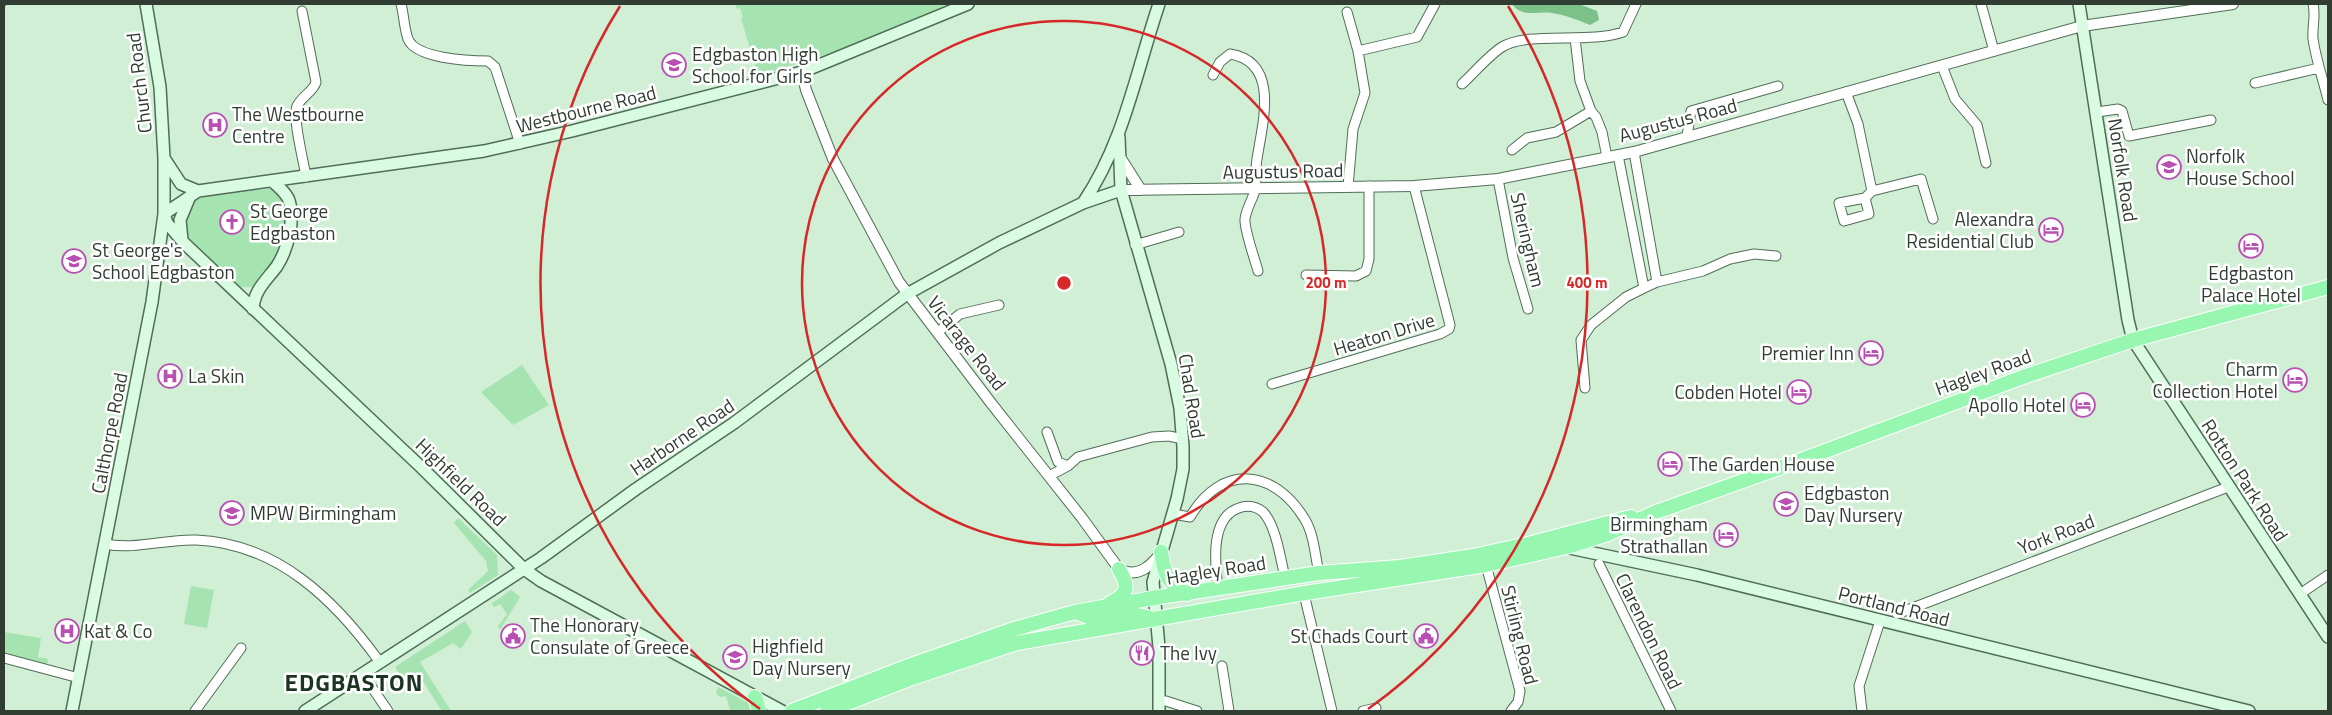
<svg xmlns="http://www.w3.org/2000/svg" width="2332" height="715" viewBox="0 0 2332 715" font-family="'Titillium Web',sans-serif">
	<rect width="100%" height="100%" fill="#d0efd5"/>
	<path fill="#a5e4b1" d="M735 4H955L833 52 758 76 741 18 743 17 740 8 737 9Z
		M272 189C276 192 281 195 283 200 292 220 274 277 254 286 249 288 243 287 238 287L188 240C182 228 183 205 198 199 220 190 249 190 272 189Z
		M522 365 549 405 513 425 481 392Z
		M458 518 497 555 498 575 470 593 468 590 488 571 486 561 454 523Z
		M191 586 214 590 207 628 184 624Z
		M511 590 520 597 500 630 498 626 507 614 500 604 495 607 491 604Z
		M465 621 472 632 461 649 453 643 420 662 451 711H442L422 680 408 689 395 667Z
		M4 632 41 638 38 657 48 659 47 664 4 653Z
		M718 687 754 706V711H726L730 710 726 696 720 697 716 693Z"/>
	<path fill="#7cc08a" d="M1512 4H1579L1597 11 1599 20 1590 25C1578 20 1565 15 1552 13 1537 11 1522 18 1512 4Z"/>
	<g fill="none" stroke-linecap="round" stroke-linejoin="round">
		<g stroke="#516d57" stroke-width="11">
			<path id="minor" d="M401 4C404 15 404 28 408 39 416 59 470 61 488 61L495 67 520 144
				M1981 4 1994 51
				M2313 4C2316 16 2312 26 2313 39 2316 60 2323 79 2328 100
				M302 11 316 82C314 91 302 96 297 106 292 118 304 162 306 177
				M1347 12 1358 51
				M1575 38 1580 81 1591 111 1596 117 1602 132 1607 157
				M1942 66 1955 99 1977 125 1986 163
				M1213 75 1220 62 1230 54C1281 62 1262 125 1257 159 1255 169 1257 180 1255 190 1253 199 1246 209 1245 219 1244 229 1255 260 1258 271
				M2255 83 2319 68
				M1462 84C1475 72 1488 56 1502 47 1527 31 1590 44 1623 32L1636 4
				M1846 92 1858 124 1872 191
				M2097 112 2118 109 2122 111 2129 136 2211 120
				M1687 136 1691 111 1778 86
				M1512 150 1527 138 1556 132 1591 111
				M1634 152 1657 282
				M1618 155 1644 288
				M1498 179 1513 258 1528 309
				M1348 187 1353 129 1365 93 1358 51 1417 37 1435 4
				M1865 198 1839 203 1844 221 1869 214 1865 198 1872 191 1921 179 1933 219
				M1135 245 1179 232
				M1306 275 1356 276 1366 271 1369 259V186
				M938 332 960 314 999 305
				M1272 384 1440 334 1449 329 1450 325 1414 186
				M1585 388 1581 340 1591 325 1626 297 1644 288 1657 282 1703 271 1730 259 1754 254 1776 256
				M1047 432 1058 462 1068 466 1078 457 1152 437 1169 436 1183 439
				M1049 476 1068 466
				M1173 514 1190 517C1221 464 1273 468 1304 518 1314 533 1315 556 1319 573
				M105 544C135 550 165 539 196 540 277 543 335 600 379 661
				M1599 564 1671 711
				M1486 565 1520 691 1518 702 1511 711
				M1218 589C1215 564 1209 515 1242 507 1250 505 1257 507 1263 512 1276 525 1281 561 1285 578
				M1304 594 1332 711
				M2300 594 2328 575
				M1897 614 2228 487
				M4 658 79 678
				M1222 666 1229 711
				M362 673 388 711
				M1160 701H1166L1197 711
				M195 711 241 648
				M1363 711 1376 708
				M1862 711 1859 686 1880 621"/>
		</g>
		<g stroke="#516d57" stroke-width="12">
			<path id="tertiary" d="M802 72 806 90 833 159 899 282 991 403 1082 518 1119 569C1137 578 1149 568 1160 554
				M1120 157 1141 190
				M1121 190 1414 186 1498 179 1634 152 2082 26 2233 4"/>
		</g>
		<g stroke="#516d57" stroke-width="14">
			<path id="secondary" d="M2079 4 2128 320 2133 340 2328 637
				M1119 137 1121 190 1171 364 1180 408 1183 447V469L1177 499 1153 582 1159 647V711
				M164 158 181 184 198 191
				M1083 203C1124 143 1136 72 1159 4
				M164 214 198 191 484 151 572 131 802 72 968 4
				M164 214 167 223 183 242 422 468 524 569 541 581 782 711
				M182 240 180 220 190 196
				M253 309C254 290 266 281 277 266 288 249 296 217 288 198 284 191 278 186 272 181
				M1565 547 1697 575 2249 711
				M72 711 152 302 164 214V158L160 87 146 4
				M305 711 541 558 636 489 734 423 907 294 999 243 1083 203 1121 190"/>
		</g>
		<g stroke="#fff" stroke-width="16">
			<path id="trunk" d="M1161 552C1165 574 1166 583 1187 594
				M1110 603C1129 594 1129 586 1119 569
				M1075 612 1094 619 1130 614 1147 617
				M755 697 759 711
				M792 711 911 665 1011 630 1075 612 1153 598 1319 573 1400 567 1473 556 1528 544 1631 517
				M827 711 912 678 1017 643 1299 594 1486 565 1566 547 1608 534 1656 512 1804 459 2023 377 2133 340 2328 287"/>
		</g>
		<use href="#minor" stroke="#fff" stroke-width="9"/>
		<use href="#tertiary" stroke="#fff" stroke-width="10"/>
		<use href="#secondary" stroke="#d8fbe1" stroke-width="11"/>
		<use href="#trunk" stroke="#97f6af" stroke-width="14"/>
		<path stroke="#798e7d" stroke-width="2.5" stroke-dasharray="2.5 5" stroke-linecap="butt" d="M4 6 6 4"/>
	</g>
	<g fill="none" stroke="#d62828" stroke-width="2.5">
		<circle cx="1064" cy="283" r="262"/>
		<path d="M760 709A523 523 0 0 1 620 6M1508 6A523 523 0 0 1 1368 709"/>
	</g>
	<defs>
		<g id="school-ring" transform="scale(1.25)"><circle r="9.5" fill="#fff" stroke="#b84fb2" stroke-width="1.5"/><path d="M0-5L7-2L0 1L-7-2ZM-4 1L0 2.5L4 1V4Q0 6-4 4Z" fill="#b84fb2"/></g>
		<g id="hospital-ring" transform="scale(1.25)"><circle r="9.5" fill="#fff" stroke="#b84fb2" stroke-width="1.5"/><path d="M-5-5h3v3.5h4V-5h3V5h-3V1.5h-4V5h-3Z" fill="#b84fb2"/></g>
		<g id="church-ring" transform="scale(1.25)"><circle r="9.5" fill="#fff" stroke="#b84fb2" stroke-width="1.5"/><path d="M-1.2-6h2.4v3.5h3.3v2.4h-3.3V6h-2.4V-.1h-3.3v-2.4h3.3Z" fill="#b84fb2"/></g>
		<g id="hotel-ring" transform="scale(1.25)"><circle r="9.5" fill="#fff" stroke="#b84fb2" stroke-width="1.5"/><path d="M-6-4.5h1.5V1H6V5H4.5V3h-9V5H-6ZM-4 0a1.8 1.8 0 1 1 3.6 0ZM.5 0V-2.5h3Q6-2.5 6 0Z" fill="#b84fb2"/></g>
		<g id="civic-ring" transform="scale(1.25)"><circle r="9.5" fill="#fff" stroke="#b84fb2" stroke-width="1.5"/><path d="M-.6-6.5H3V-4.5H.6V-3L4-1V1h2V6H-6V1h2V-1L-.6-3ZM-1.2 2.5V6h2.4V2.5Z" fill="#b84fb2"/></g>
		<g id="restaurant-ring" transform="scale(1.25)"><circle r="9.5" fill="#fff" stroke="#b84fb2" stroke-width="1.5"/><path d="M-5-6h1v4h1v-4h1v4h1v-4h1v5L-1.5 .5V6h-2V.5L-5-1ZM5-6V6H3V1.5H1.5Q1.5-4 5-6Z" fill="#b84fb2"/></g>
	</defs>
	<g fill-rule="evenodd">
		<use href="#school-ring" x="674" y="65"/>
		<use href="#hospital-ring" x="215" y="125"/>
		<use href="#school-ring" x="2169" y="167"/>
		<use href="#church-ring" x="232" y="222"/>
		<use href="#hotel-ring" x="2051" y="230"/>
		<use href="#hotel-ring" x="2251" y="246"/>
		<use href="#school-ring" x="74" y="261"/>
		<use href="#hotel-ring" x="1871" y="353"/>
		<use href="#hospital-ring" x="170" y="376"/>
		<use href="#hotel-ring" x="2295" y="380"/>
		<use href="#hotel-ring" x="1799" y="392"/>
		<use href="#hotel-ring" x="2083" y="405"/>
		<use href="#hotel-ring" x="1670" y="464"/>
		<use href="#school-ring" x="1786" y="504"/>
		<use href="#school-ring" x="232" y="513"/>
		<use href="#hotel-ring" x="1726" y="535"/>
		<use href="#hospital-ring" x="67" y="631"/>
		<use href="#civic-ring" x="513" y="636"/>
		<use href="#civic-ring" x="1426" y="636"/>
		<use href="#restaurant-ring" x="1142" y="653"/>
		<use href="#school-ring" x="735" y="657"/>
	</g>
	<g text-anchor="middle" stroke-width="5" stroke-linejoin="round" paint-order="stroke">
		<g font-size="19" fill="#313d33" stroke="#fff" text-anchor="start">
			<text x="692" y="61">Edgbaston High<tspan x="692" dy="22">School for Girls</tspan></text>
			<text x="232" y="121">The Westbourne<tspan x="232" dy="22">Centre</tspan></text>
			<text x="2186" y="163">Norfolk<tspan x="2186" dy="22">House School</tspan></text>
			<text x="250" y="218">St George<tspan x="250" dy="22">Edgbaston</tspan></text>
			<text x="2034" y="226" text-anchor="end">Alexandra<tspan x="2034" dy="22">Residential Club</tspan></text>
			<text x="92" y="257">St George's<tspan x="92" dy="22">School Edgbaston</tspan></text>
			<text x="2251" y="280" text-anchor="middle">Edgbaston<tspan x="2251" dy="22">Palace Hotel</tspan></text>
			<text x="1854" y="360" text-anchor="end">Premier Inn</text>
			<text x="2278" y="376" text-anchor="end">Charm<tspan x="2278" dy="22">Collection Hotel</tspan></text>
			<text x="188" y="383">La Skin</text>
			<text x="1782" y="399" text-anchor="end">Cobden Hotel</text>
			<text x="2066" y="412" text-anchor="end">Apollo Hotel</text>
			<text x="1688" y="471">The Garden House</text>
			<text x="1804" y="500">Edgbaston<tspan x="1804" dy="22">Day Nursery</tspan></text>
			<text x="250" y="520">MPW Birmingham</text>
			<text x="1708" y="531" text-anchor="end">Birmingham<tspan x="1708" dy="22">Strathallan</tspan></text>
			<text x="530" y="632">The Honorary<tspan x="530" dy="22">Consulate of Greece</tspan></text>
			<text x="84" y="638">Kat &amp; Co</text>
			<text x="1408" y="643" text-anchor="end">St Chads Court</text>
			<text x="752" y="653">Highfield<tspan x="752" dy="22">Day Nursery</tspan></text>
			<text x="1160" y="660">The Ivy</text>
		</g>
		<g font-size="19" fill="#313d33" stroke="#fff">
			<text transform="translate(139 83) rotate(-97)" y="7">Church Road</text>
			<text transform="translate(586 109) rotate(-14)" y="7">Westbourne Road</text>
			<text transform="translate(1678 120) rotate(-15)" y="7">Augustus Road</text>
			<text transform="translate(2123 170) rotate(81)" y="7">Norfolk Road</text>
			<text transform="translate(1283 171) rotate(-1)" y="7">Augustus Road</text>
			<text transform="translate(1528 240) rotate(77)" y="7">Sheringham</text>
			<text transform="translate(1384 334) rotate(-17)" y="7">Heaton Drive</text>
			<text transform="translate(967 343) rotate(52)" y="7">Vicarage Road</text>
			<text transform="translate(1983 372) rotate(-20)" y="7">Hagley Road</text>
			<text transform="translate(1192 396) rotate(81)" y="7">Chad Road</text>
			<text transform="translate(109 433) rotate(-79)" y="7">Calthorpe Road</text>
			<text transform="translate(682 437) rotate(-34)" y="7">Harborne Road</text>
			<text transform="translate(2245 480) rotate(57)" y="7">Rotton Park Road</text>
			<text transform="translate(461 482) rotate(44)" y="7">Highfield Road</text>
			<text transform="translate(2056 534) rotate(-21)" y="7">York Road</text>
			<text transform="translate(1216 570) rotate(-9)" y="7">Hagley Road</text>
			<text transform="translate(1894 606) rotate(14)" y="7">Portland Road</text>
			<text transform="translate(1649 631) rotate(64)" y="7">Clarendon Road</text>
			<text transform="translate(1520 635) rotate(76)" y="7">Stirling Road</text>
		</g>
		<g font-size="24" font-weight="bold" letter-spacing="1" fill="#1c3522" stroke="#fff">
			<text x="354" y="691">EDGBASTON</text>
		</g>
	</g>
	<circle cx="1064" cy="283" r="8" fill="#d62828" stroke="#fff" stroke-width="2.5"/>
	<g font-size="15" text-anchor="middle" font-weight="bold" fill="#d62828" stroke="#fff" stroke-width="5" stroke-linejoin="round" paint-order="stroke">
		<text x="1326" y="288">200 m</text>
		<text x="1587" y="288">400 m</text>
	</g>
	<rect width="2332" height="715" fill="none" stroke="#313d33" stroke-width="10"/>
</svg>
